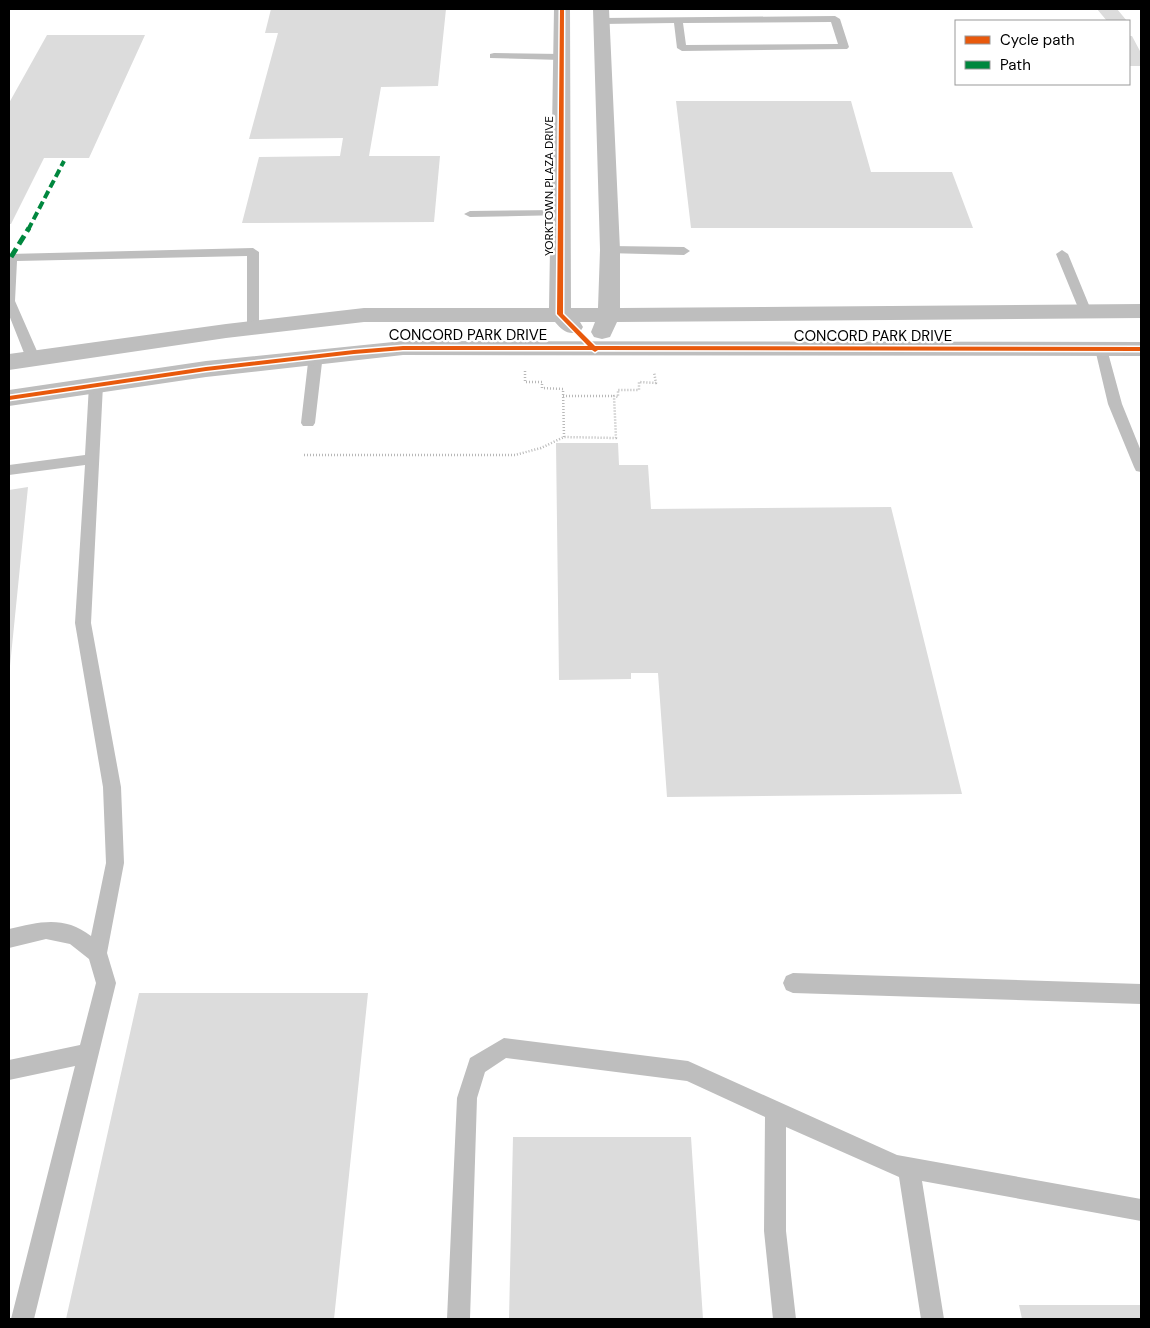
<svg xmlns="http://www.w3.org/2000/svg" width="1150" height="1328" viewBox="0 0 1150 1328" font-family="'DM Sans',sans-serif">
	<rect width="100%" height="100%" fill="#fff"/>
	<path fill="#dcdcdc" d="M271 9H446L438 86 381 87 369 156H440L434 222 242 223 259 157 340 156 343 138 249 139 278 33H265Z
		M1097 9H1117L1127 21H1107Z
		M47 35H145L89 158H44L11 224H9V103Z
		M1129 36H1132L1141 53V66H1129Z
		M676 101H851L871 172H952L973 228H691Z
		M556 443H618L619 465H648L651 509 891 507 962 794 667 797 658 673H631V679L559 680Z
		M28 487 10 666H9V490Z
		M139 993H368L334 1319H66Z
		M513 1137H691L703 1319H509Z
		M1019 1305H1141V1319H1022Z"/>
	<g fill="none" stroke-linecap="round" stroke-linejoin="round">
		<path stroke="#b8b8b8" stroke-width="2.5" stroke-dasharray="1 2" stroke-linecap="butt" d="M525 371V382H542V388L563 389 564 437
			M563 396H614
			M304 455H515L541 448 564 437 616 438 614 396 618 397V390H639V382L656 383 654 372"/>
		<path fill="#bebebe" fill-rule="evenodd" d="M835 16 840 19 849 47 847 49 682 51 677 48 674 23 602 24 597 21 602 18ZM831 22 838 44 686 45 683 23Z
			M494 53 561 54 566 57 561 60 490 58V54Z
			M560 210 564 211 566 213 564 215 470 217 464 214 470 211Z
			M610 246 684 247 690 251 684 255 606 253 604 250 606 247Z
			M253 248 259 252V328L253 332 247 328V256L17 261 15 301 40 358 38 361H28L26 358 9 315V254Z
			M1062 250 1068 254 1091 310 1089 313H1081L1079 310 1056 254Z
			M1101 345 1106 346 1107 349 1122 404 1141 451V472L1136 471 1134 467 1108 404 1095 349 1096 346Z
			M316 350 321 351 323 354 315 423 313 426H303L301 423 309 354 311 351Z
			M96 380 101 382 103 385 91 623 121 787 124 863 107 953 116 983 34 1319H11L75 1066 9 1080V1060L80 1045 96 983 89 959 70 944 46 939 9 948V929C39 922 64 915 91 936L106 863 103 787 75 623 85 465 9 475V465L85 455 89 385 91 382Z
			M793 973 1141 984V1004L793 993 786 990 783 983 786 976Z
			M504 1038 688 1061 897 1155 1141 1199V1221L922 1181 944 1319H921L899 1177 786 1127V1231L796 1319H773L764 1231 765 1117 687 1081 506 1058 485 1072 477 1098 470 1319H447L457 1098 470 1058Z"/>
		<path fill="#bebebe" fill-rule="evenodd" d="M554 9H570L571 308H598L600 250 593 9H609L620 250V308L1141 304V318L617 322 610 337 602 339 594 337 591 332 595 322H580L583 327 580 332C567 335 563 331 555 322H364L226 338 9 370V354L226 324 364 308H549Z
			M403 341 1141 342V356L403 355 206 377 9 406V390L206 361Z"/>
		<path stroke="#00873e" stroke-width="4" stroke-dasharray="8 4" stroke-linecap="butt" d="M28 230 64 161"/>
		<path stroke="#00873e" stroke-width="5" stroke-dasharray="10 5" stroke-linecap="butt" d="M11 257 29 228"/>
		<g stroke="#fff" stroke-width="3">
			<path id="cycleway" d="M560 9H564L563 314 595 346 1141 347V351L598 350 595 352 592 350H403L354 354 206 371 9 400V396L206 367 354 350 403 346H588L557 314Z"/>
		</g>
		<use href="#cycleway" fill="#e8590c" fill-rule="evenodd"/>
	</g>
	<g text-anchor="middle" stroke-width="4.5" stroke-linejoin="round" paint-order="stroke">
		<g font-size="12" fill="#000" stroke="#fff">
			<text transform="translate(549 186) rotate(-90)" y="4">YORKTOWN PLAZA DRIVE</text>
		</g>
		<g font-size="15" fill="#000" stroke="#fff">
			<text x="468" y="340">CONCORD PARK DRIVE</text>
			<text x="873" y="341">CONCORD PARK DRIVE</text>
		</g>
	</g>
	<rect width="1150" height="1328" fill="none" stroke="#000000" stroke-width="20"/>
	<rect x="955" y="20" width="175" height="65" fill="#ffffff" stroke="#999999"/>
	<rect x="965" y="36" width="25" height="8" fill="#e8590c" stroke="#999999"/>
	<text x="1000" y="45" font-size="15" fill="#000000">Cycle path</text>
	<rect x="965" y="61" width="25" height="8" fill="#00873e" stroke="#999999"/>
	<text x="1000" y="70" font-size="15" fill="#000000">Path</text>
</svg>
